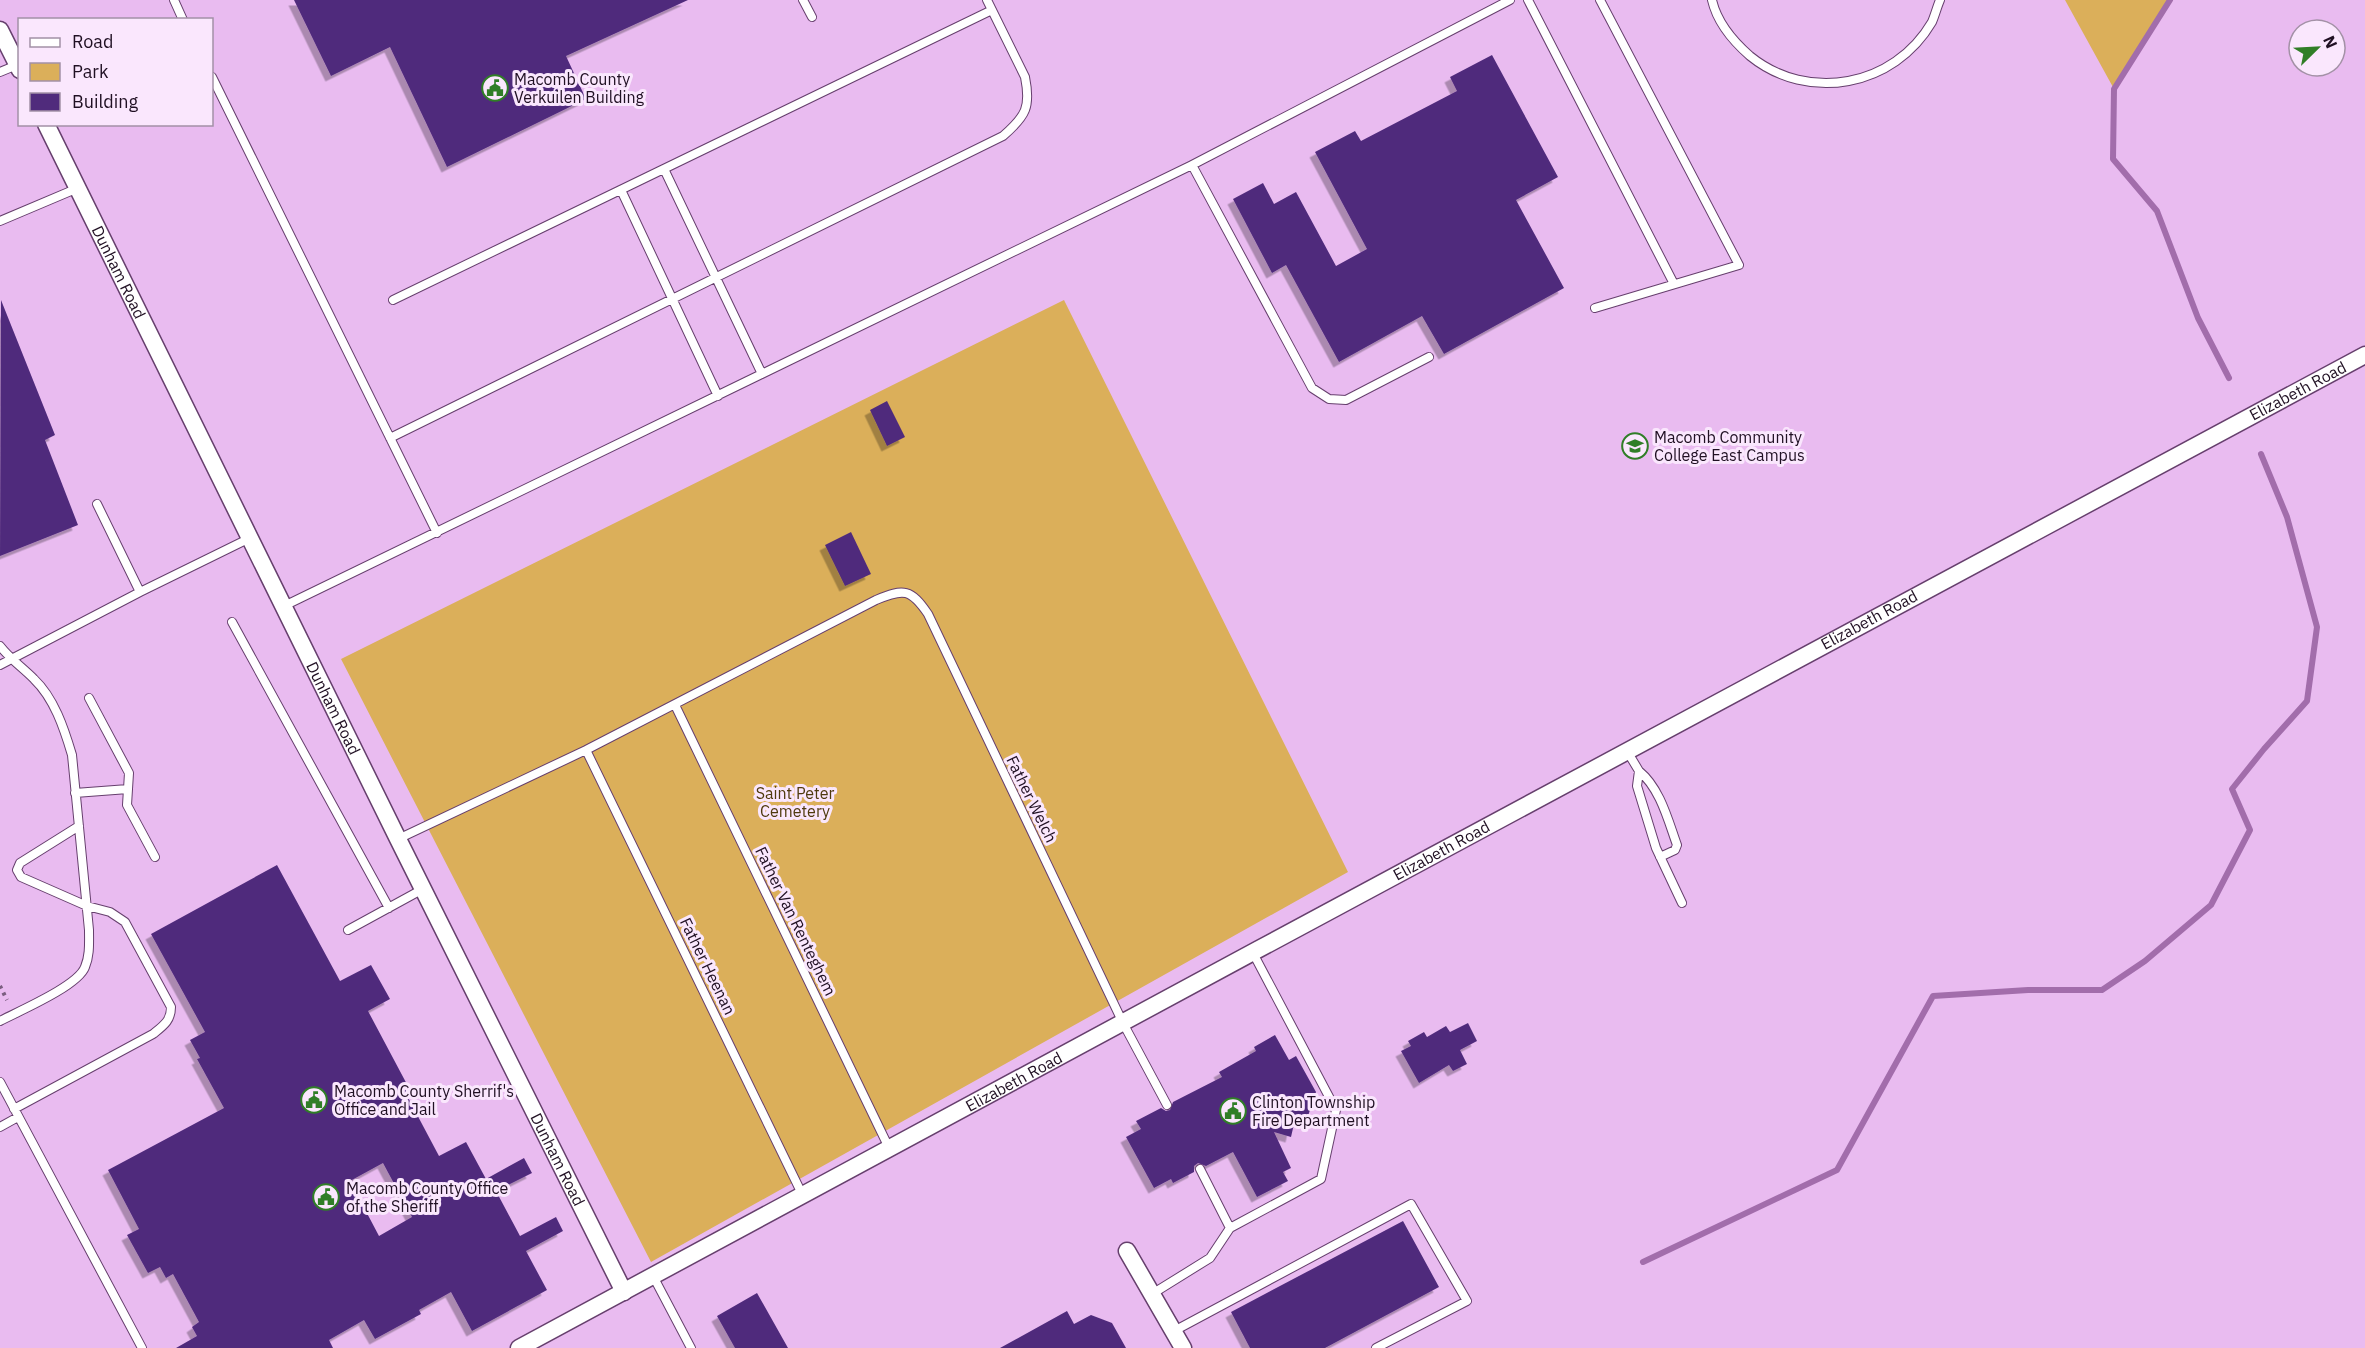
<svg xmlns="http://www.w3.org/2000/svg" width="2365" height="1348" viewBox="0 0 2365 1348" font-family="'IBM Plex Sans',sans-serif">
	<defs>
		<filter id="shadow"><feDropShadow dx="-5.5" dy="5.5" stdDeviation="0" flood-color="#0004"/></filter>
	</defs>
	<rect width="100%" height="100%" fill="#e9bbf0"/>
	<path fill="#dbaf5a" d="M2065 0H2170L2114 89Z
		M1064 300 1348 872 651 1262 341 659Z"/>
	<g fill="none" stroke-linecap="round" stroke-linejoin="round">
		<path stroke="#a26dab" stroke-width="6" d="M2170 0 2114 89 2113 159 2157 211 2198 318 2229 378
			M1643 1262 1837 1170 1933 996 2028 990H2102L2145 961 2211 905 2250 830 2232 789 2264 749 2307 701 2317 627 2287 517 2261 454"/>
	</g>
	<path fill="#502b7c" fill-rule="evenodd" filter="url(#shadow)" d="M294 0H688L566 56 586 99 447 167 390 47 331 76Z
		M1492 55 1558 177 1516 200 1564 288 1444 354 1422 316 1339 362 1286 265 1272 273 1233 199 1263 183 1274 204 1296 192 1336 266 1367 249 1315 152 1355 131 1361 141 1457 91 1450 77Z
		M1 300 55 435 45 440 78 525 0 556Z
		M887 401 905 437 887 446 870 410Z
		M851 532 871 574 845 586 825 545Z
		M277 865 340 981 371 965 390 999 368 1011 410 1090 405 1092 439 1156 466 1142 486 1179 524 1158 532 1173 496 1191 520 1236 556 1217 563 1231 526 1251 547 1290 472 1331 451 1292 419 1310 421 1314 375 1339 364 1320 329 1340 333 1348H176L197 1336 192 1327 199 1322 173 1274 166 1278 160 1267 148 1273 127 1235 139 1229 108 1170 224 1108 197 1059 200 1058 190 1040 205 1032 151 934ZM383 1163 412 1217 379 1236 350 1181Z
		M1468 1023 1477 1041 1460 1050 1467 1064 1453 1071 1449 1065 1419 1083 1401 1051 1411 1046 1408 1041 1424 1032 1427 1037 1446 1026 1450 1032Z
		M1275 1035 1289 1060 1296 1056 1316 1092 1308 1116 1294 1124 1291 1137 1274 1132 1291 1168 1283 1172 1288 1181 1257 1197 1233 1152 1206 1166 1198 1163 1194 1166V1172L1173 1183 1171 1179 1154 1188 1126 1137 1141 1129 1136 1121 1161 1108 1166 1111 1170 1110 1173 1102 1222 1077 1219 1072 1256 1051 1254 1047Z
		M1403 1221 1439 1287 1325 1348H1250L1231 1312Z
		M757 1293 788 1348H735L717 1316Z
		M1067 1311 1074 1324 1091 1315 1112 1323 1126 1348H1000Z"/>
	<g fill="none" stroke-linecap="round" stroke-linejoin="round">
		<g stroke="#663f6d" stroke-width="10">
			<path id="lane" d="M174 0 183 20
				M803 0 812 17
				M1528 0 1674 284
				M1712 0C1717 22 1734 42 1750 56 1808 103 1894 87 1932 22 1935 15 1937 7 1940 0
				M0 72 17 65
				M212 77 437 533
				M1192 165 1312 388 1329 399 1346 400 1429 357
				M664 169 762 374
				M621 190 718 396
				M0 221 78 188
				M393 300 992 10
				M1595 308 1739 265 1600 0
				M390 438 1003 136C1026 116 1031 107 1025 77L987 0
				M97 504 140 592
				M284 606 1192 165 1510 0
				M232 622 389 908
				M0 646C10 659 22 667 34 679 54 698 64 728 72 755L89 930C89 943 90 955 85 967 78 986 19 1011 0 1021
				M0 665 140 592 250 538
				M89 698 129 773 127 805 155 857
				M675 705 890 1150
				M586 750 803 1196
				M1627 751 1639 771 1637 786 1656 848 1682 903
				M1639 771C1660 788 1668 820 1677 845L1675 850 1660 857
				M75 793 128 789
				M398 839 586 750 876 600C904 588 911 589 928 614L1123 1023 1167 1105
				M348 930 423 889
				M0 1082 142 1348
				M14 1109 153 1034C163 1026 171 1021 171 1007L125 922 110 912 87 906 21 877 17 870 20 863 79 826
				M0 1127 18 1117
				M1200 1169 1230 1228
				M653 1276 691 1348
				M1152 1294 1210 1258 1230 1228 1321 1179 1336 1110 1253 953
				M1174 1331 1411 1204 1467 1301 1376 1348"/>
		</g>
		<g stroke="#663f6d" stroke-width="19">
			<g id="street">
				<path d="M0 30 20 70"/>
				<path id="s1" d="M46 124 398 839 624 1292"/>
				<path d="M1127 1251 1183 1348"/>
				<path id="s2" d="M519 1348C1135 1018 1747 682 2365 355"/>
			</g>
		</g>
		<path stroke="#7b5e80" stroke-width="4" stroke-dasharray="3 4.5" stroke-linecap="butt" d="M0 986 7 1000"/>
		<use href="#lane" stroke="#fff" stroke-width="8"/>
		<use href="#street" stroke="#fff" stroke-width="16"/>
	</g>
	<defs>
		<g id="civic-ring" transform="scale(1.35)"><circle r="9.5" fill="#fae7fd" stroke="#307e27" stroke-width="1.5"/><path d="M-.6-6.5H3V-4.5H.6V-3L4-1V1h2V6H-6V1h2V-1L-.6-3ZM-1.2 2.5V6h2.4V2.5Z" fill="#307e27"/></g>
		<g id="university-ring" transform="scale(1.35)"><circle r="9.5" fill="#fae7fd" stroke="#307e27" stroke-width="1.5"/><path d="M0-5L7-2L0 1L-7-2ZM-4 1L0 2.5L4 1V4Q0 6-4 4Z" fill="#307e27"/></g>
	</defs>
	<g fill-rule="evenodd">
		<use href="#civic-ring" x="495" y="88"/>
		<use href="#university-ring" x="1635" y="446"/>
		<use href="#civic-ring" x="314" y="1100"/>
		<use href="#civic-ring" x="1233" y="1111"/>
		<use href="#civic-ring" x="326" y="1197"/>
	</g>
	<g text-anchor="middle" stroke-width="6" stroke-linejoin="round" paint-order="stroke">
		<g font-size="16" fill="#201023" stroke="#fae7fd" text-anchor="start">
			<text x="514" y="85">Macomb County<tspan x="514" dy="18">Verkuilen Building</tspan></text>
			<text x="1654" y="443">Macomb Community<tspan x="1654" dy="18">College East Campus</tspan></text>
			<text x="334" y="1097">Macomb County Sherrif's<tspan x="334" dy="18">Office and Jail</tspan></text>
			<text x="1252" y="1108">Clinton Township<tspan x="1252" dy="18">Fire Department</tspan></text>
			<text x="346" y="1194">Macomb County Office<tspan x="346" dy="18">of the Sheriff</tspan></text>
		</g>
		<g font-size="16" fill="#201023" stroke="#fae7fd">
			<text dy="6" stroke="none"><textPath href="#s1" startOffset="165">Dunham Road</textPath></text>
			<text dy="6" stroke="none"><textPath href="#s2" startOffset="2020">Elizabeth Road</textPath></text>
			<text dy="6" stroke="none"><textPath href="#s2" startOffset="1534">Elizabeth Road</textPath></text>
			<text dy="6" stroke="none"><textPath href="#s1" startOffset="651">Dunham Road</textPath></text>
			<text transform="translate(1032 799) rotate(64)" y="6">Father Welch</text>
			<text dy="6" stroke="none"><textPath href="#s2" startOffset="1048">Elizabeth Road</textPath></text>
			<text transform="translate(796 921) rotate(64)" y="6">Father Van Renteghem</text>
			<text transform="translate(708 966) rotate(64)" y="6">Father Heenan</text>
			<text dy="6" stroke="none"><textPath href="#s2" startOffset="562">Elizabeth Road</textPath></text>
			<text dy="6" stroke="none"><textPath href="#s1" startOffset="1155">Dunham Road</textPath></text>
		</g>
		<g font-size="16" fill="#4f3a0e" stroke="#fae7fd">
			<text x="795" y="799">Saint Peter<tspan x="795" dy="18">Cemetery</tspan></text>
		</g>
	</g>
	<rect x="18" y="18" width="195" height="108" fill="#fae7fd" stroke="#a391a6" stroke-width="1.5"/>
	<rect x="30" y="38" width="30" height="9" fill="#ffffff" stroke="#a391a6" stroke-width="1.5"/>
	<text x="72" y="48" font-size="18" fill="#201023">Road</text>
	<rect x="30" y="63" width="30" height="18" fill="#dbaf5a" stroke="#a391a6" stroke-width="1.5"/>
	<text x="72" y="78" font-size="18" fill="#201023">Park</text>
	<rect x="30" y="93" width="30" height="18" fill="#502b7c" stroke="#a391a6" stroke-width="1.5"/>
	<text x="72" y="108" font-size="18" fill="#201023">Building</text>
	<g transform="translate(2317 48) rotate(66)"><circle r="28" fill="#fae7fd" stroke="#a391a6" stroke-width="1.5"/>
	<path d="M0-4.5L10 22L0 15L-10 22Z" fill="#307e27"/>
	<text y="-9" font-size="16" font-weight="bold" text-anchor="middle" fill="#201023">N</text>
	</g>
</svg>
